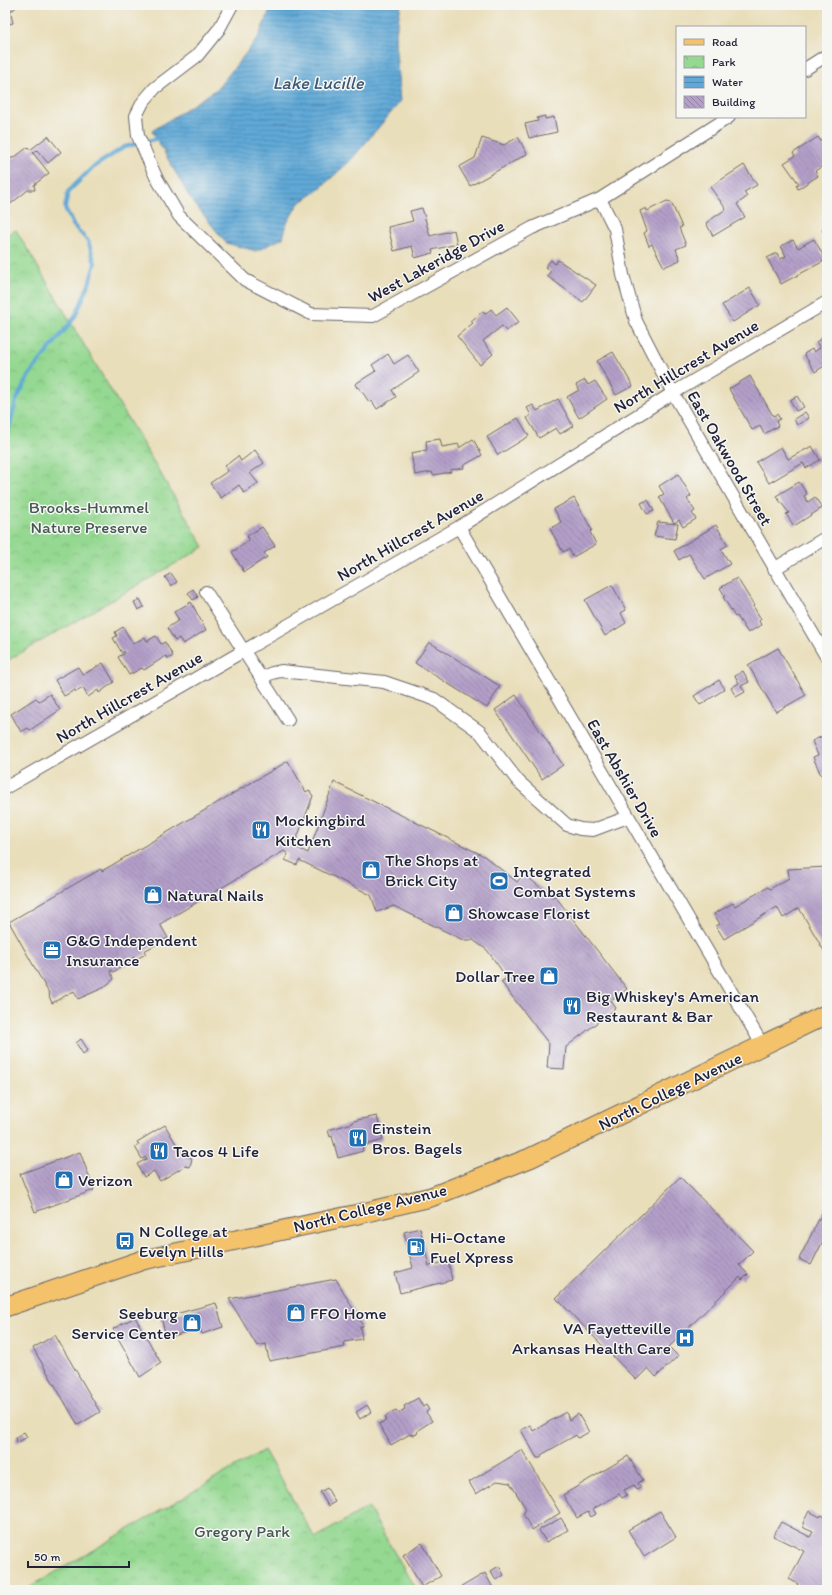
<svg xmlns="http://www.w3.org/2000/svg" width="832" height="1595" viewBox="0 0 832 1595" font-family="Itim,sans-serif">
	<defs>
		<pattern id="park-crowns" width="20" height="18" patternUnits="userSpaceOnUse"><rect width="20" height="18" fill="#94d891"/><path d="M2 6a3 3 0 1 1 6 0M12 15a3 3 0 1 1 6 0" fill="none" stroke="#7fb97e"/></pattern>
		<pattern id="water-rules" width="6" height="5" patternUnits="userSpaceOnUse"><rect width="6" height="5" fill="#60a9d7"/><path d="M0 2.5h6" fill="none" stroke="#4f89b0"/></pattern>
		<pattern id="building-back-hatch" width="6" height="6" patternUnits="userSpaceOnUse"><rect width="6" height="6" fill="#b39fc8"/><path d="M-1 5l2 2M0 0l6 6M5-1l2 2" fill="none" stroke="#9181a4"/></pattern>
	</defs>
	<rect width="100%" height="100%" fill="#f6f6f2"/>
	<filter id="ink" filterUnits="userSpaceOnUse"><feTurbulence type="fractalNoise" baseFrequency=".025" numOctaves="2"/><feDisplacementMap in="SourceGraphic" scale="8" xChannelSelector="R" yChannelSelector="G"/><feConvolveMatrix kernelMatrix="1 2 1 2 8 2 1 2 1" color-interpolation-filters="sRGB"/></filter>
	<filter id="wash" filterUnits="userSpaceOnUse"><feTurbulence type="fractalNoise" baseFrequency=".012" numOctaves="4" result="noise"/><feDisplacementMap in="SourceGraphic" scale="16" xChannelSelector="R" yChannelSelector="G"/><feGaussianBlur stdDeviation="0.9" result="paint"/><feColorMatrix in="noise" values="0 0 0 0 0 0 0 0 0 0 0 0 0 0 0 0 0 1.4 0 .05"/><feComposite in="paint" operator="in"/></filter>
	<g filter="url(#wash)">
		<rect width="100%" height="100%" fill="#e9deba"/>
		<path fill="url(#park-crowns)" stroke="#5b7d66" d="M16 230 204 547 5 662V236Z
			M264 1450 315 1538 368 1507 416 1590H25Z"/>
		<path fill="url(#water-rules)" stroke="#416689" d="M272 5H401L395 38 400 102 350 161 317 191 298 204 287 223 283 238 256 251 226 243 190 198 152 131 217 89 258 38Z"/>
		<g fill="none" stroke-linecap="round" stroke-linejoin="round">
			<path stroke="#60a9d7" stroke-width="4" d="M5 443 16 401 29 375 75 317 89 284 95 263 88 241 73 225 65 208 68 192 92 168 124 147 155 139"/>
		</g>
		<g id="blocks">
			<path fill="url(#building-back-hatch)" d="M5 5H18L13 10H10L13 23 5 25Z
				M545 116V119L554 117 557 132 529 138 525 124 538 121 537 118Z
				M48 136 61 152 48 163 37 150 33 153 49 173 34 185 35 190H28L8 206 5 202V166L9 159 15 157 28 147 30 150Z
				M518 137 527 154 470 186 459 167 475 158 482 138 504 145Z
				M818 137 827 150V163L815 171 818 176 798 189 796 185 799 184 784 163 795 156 793 153Z
				M744 165 757 185 744 192 747 197 737 204 745 217 713 236 706 223 726 209 710 187Z
				M667 201 671 202 682 227 679 228 686 245 676 249 680 260 664 267 652 244 649 246 644 233 647 231 640 211 646 208 647 211Z
				M422 208 430 236 454 230 457 244 432 250 433 253 415 258 412 246 394 251 388 227 413 221 410 211Z
				M827 227V238L822 230Z
				M814 239 826 260 781 284 767 258 777 253 780 259 786 256 781 246 793 240 798 248Z
				M551 260 555 264 558 260 596 285 583 302 547 276 551 271 545 267Z
				M750 288 760 305 733 322 722 305Z
				M507 307 519 322 506 331 502 326 483 341 493 354 480 365 457 336 473 323 471 321 483 311 485 314 491 309 496 315Z
				M827 335V364L815 372 804 354 812 349 814 352 820 348 816 342Z
				M613 352 633 386 616 395 597 361Z
				M388 354 394 364 408 355 419 372 392 390 396 397 377 409 372 401 369 402 359 387 357 388 355 384 376 371 372 365Z
				M750 376 773 416 777 414 780 419 776 421 778 426 764 434 760 426 752 430 729 389Z
				M585 380 588 385 595 381 607 399 579 418 567 397 579 390 576 385Z
				M797 396 804 407 796 411 790 400Z
				M558 399 573 426 560 434 556 428 539 438 527 418 531 415 527 408 533 405 537 411Z
				M805 412 809 418 797 425 794 419Z
				M518 418 529 436 498 455 487 437Z
				M440 439 442 447 459 444V448L473 439 482 455 463 466 464 468 450 470 451 472 433 475 432 472 415 475 411 453 427 450 426 441Z
				M812 446 820 460 806 468 803 463 769 483 756 462 781 447 788 459Z
				M255 450 264 463 250 473 258 483 244 493 239 485 221 498 210 483 228 471 225 466 238 456 241 461Z
				M678 474 691 496 687 499 695 511 692 513 696 519 683 527 679 520 674 523 659 497 664 494 659 486Z
				M799 482 807 494 804 496 808 502 815 497 822 508 794 526 786 514 789 513 776 496Z
				M574 498 592 530 590 532 596 544 573 557 569 549 563 552 550 529 561 522 554 509Z
				M648 500 654 511 647 514 641 503Z
				M658 522 678 524 675 539 654 536Z
				M716 525 728 545 721 549 730 564 705 579 689 554 679 560 674 551Z
				M262 527 275 546 264 553 267 557 244 572 232 552 249 541 247 536Z
				M171 573 177 582 171 586 165 577Z
				M737 578 754 605 753 606 761 619 759 621 761 625 748 633 737 616 735 617 723 597 725 596 720 588Z
				M612 585 626 610 621 613 626 623 605 636 585 600Z
				M193 589 198 597 193 600 188 593Z
				M140 599 144 607 138 610 134 602Z
				M191 602 206 630 183 644 179 638 175 641 167 628 179 620 174 612Z
				M123 627 133 644 145 637 147 641 156 636 161 644 165 642 173 656 168 659 166 656 144 670 142 668 129 675 118 657 125 653 124 651 122 653 113 638 117 636 115 632Z
				M429 642 500 686 487 708 415 663Z
				M778 648 806 695 776 712 748 665Z
				M103 663 114 682 99 693 98 690 88 697 83 688 76 692 75 690 64 696 55 680 78 667 83 675Z
				M743 671 749 682 741 686 745 692 736 697 731 688 739 683 735 676Z
				M719 680 725 689 700 705 694 696Z
				M50 694 60 710 30 730 28 728 21 732 11 714 36 698 39 701Z
				M516 695 563 765 542 779 495 710Z
				M827 734V772L821 775 813 757 818 755 812 741Z
				M288 761 306 792 309 790 313 796 294 846 308 853 334 782 484 856 517 882 524 874 552 897 555 896 627 989 611 1001 616 1008 566 1047 564 1069 547 1068 549 1044 501 982 507 978 487 950 473 940H463L394 906 377 912 371 895 299 860 297 865 285 860 288 854 284 851 160 924 168 938 144 951 146 954 136 959 135 957 132 958 134 961 125 966 123 963 121 965 122 967 113 972 112 970 110 971 114 979 103 988 78 999 74 991 52 1003 49 996 50 995 9 922 101 869 102 871Z
				M827 867V956L799 908 783 918 777 907 724 939 716 926 720 924 714 914 733 903 735 906 768 887 770 889 789 878 788 869Z
				M81 1039 88 1050 83 1054 76 1043Z
				M377 1116 383 1140 362 1146 363 1151 338 1158 332 1136 330 1137 328 1130 353 1123V1121Z
				M165 1125 183 1156 192 1158 190 1167 185 1166 160 1181 154 1171 144 1177 137 1164 147 1159 146 1157 142 1159 135 1147 139 1145 137 1142Z
				M80 1152 94 1190 35 1212 20 1174Z
				M680 1177 753 1251 739 1265 748 1274 742 1280 740 1277 669 1347 678 1356 656 1377 648 1368 636 1380 556 1298Z
				M827 1203V1233L811 1265 799 1259Z
				M420 1228 429 1266 448 1261 452 1280 400 1293 395 1273 413 1268 404 1232Z
				M336 1279 363 1326 360 1327 362 1339 344 1342 345 1347 269 1361 266 1344 257 1346 229 1299Z
				M216 1303 223 1327 202 1334 200 1328 169 1337 168 1335 166 1336 161 1318Z
				M135 1317 161 1363 140 1377 113 1329Z
				M55 1335 100 1412 78 1425 33 1348Z
				M418 1398 423 1407 426 1405 429 1410 426 1412 432 1421 418 1430 417 1434 414 1435 410 1434 391 1445 379 1424 387 1420 385 1417 390 1413 396 1410 398 1413 405 1409 404 1406Z
				M367 1405 371 1412 360 1419 356 1412Z
				M566 1412 569 1420 578 1414 589 1432 578 1438 576 1435 541 1455 542 1457 540 1458H537L521 1430 530 1425 533 1431Z
				M24 1432 27 1437 17 1443 15 1438Z
				M522 1450 560 1513 532 1530 523 1514 526 1509 510 1483 497 1481 476 1494 469 1482Z
				M628 1456 643 1480 638 1483 641 1487 637 1490 634 1485 624 1490 627 1495 622 1498 619 1494 593 1509 596 1514 591 1517 588 1512 577 1518 563 1495Z
				M327 1488 335 1502 328 1506 320 1492Z
				M660 1511 676 1537 644 1557 628 1530Z
				M809 1511 820 1517 821 1515 827 1518V1590H795L798 1584 789 1579 804 1551 773 1536 781 1522 810 1537 813 1532 804 1528 803 1523Z
				M561 1518 568 1530 546 1542 539 1530Z
				M422 1543 441 1576 422 1587 403 1555Z
				M499 1566 504 1575 496 1580 491 1571Z
				M485 1573 494 1590H458V1589Z"/>
		</g>
	</g>
	<g filter="url(#ink)">
		<use href="#blocks" fill-opacity="0" stroke="#686467" stroke-width="1"/>
		<g fill="none" stroke-linecap="round" stroke-linejoin="round">
			<g stroke="#686467" stroke-width="14">
				<path id="minor" d="M232 5 219 29 197 56 155 88 143 102 136 116 138 136 156 177 179 216 245 280 311 314 373 316 532 228 600 199 729 117
					M805 69 827 55
					M600 199 615 229 623 275 636 321 673 393 827 658
					M459 527 763 1046
					M774 569 827 537
					M206 592 288 720
					M261 678 272 673 281 671 384 682 434 699 480 732 518 781 567 825 580 829 593 830 628 817
					M5 788 459 527 673 393 827 302"/>
			</g>
			<g stroke="#686467" stroke-width="21">
				<path id="primary" d="M5 1307 143 1260 363 1213 431 1197 530 1158 827 1014"/>
			</g>
			<use href="#minor" stroke="#fff" stroke-width="12"/>
			<use href="#primary" stroke="#f3c26a" stroke-width="19"/>
		</g>
	</g>
	<defs>
		<g id="restaurant-square" transform="scale(1)"><rect x="-9" y="-9" width="18" height="18" rx="4" fill="#1f6fb2" stroke="#f6f6f2"/><path d="M-5-6h1v4h1v-4h1v4h1v-4h1v5L-1.5 .5V6h-2V.5L-5-1ZM5-6V6H3V1.5H1.5Q1.5-4 5-6Z" fill="#fff"/></g>
		<g id="shop-square" transform="scale(1)"><rect x="-9" y="-9" width="18" height="18" rx="4" fill="#1f6fb2" stroke="#f6f6f2"/><path d="M-5-2.5h2.3a2.7 3.5 0 0 1 5.4 0H5L5.5 6h-11ZM-1.5-2.5h3a1.5 2.3 0 0 0-3 0Z" fill="#fff"/></g>
		<g id="stadium-square" transform="scale(1)"><rect x="-9" y="-9" width="18" height="18" rx="4" fill="#1f6fb2" stroke="#f6f6f2"/><path d="M0-5a6.5 5 0 1 0 0 10a6.5 5 0 1 0 0-10ZM-3.5-1.8h7v3.6h-7Z" fill="#fff"/></g>
		<g id="office-square" transform="scale(1)"><rect x="-9" y="-9" width="18" height="18" rx="4" fill="#1f6fb2" stroke="#f6f6f2"/><path d="M-6-3h4V-5.5h4V-3h4V5H-6ZM-1-4.5V-3h2v-1.5ZM-6 0V1H6V0Z" fill="#fff"/></g>
		<g id="bus-square" transform="scale(1)"><rect x="-9" y="-9" width="18" height="18" rx="4" fill="#1f6fb2" stroke="#f6f6f2"/><path d="M-5-6H5V4H4V6H2V4H-2V6H-4V4H-5ZM-3.5-4V0h7V-4ZM-3.5 1.2v1.5H-2V1.2ZM2 1.2v1.5H3.5V1.2Z" fill="#fff"/></g>
		<g id="fuel-square" transform="scale(1)"><rect x="-9" y="-9" width="18" height="18" rx="4" fill="#1f6fb2" stroke="#f6f6f2"/><path d="M-5.5-6h7V0h2V4h1.3V-2.5L3-4.5l.8-.8L6-3V5H2.5V1h-1V6h-7ZM-4.2-4.7v3.2H.2V-4.7Z" fill="#fff"/></g>
		<g id="hospital-square" transform="scale(1)"><rect x="-9" y="-9" width="18" height="18" rx="4" fill="#1f6fb2" stroke="#f6f6f2"/><path d="M-5-5h3v3.5h4V-5h3V5h-3V1.5h-4V5h-3Z" fill="#fff"/></g>
	</defs>
	<g fill-rule="evenodd">
		<use href="#restaurant-square" x="261" y="830"/>
		<use href="#shop-square" x="371" y="870"/>
		<use href="#stadium-square" x="499" y="881"/>
		<use href="#shop-square" x="153" y="895"/>
		<use href="#shop-square" x="454" y="913"/>
		<use href="#office-square" x="52" y="950"/>
		<use href="#shop-square" x="549" y="976"/>
		<use href="#restaurant-square" x="572" y="1006"/>
		<use href="#restaurant-square" x="358" y="1138"/>
		<use href="#restaurant-square" x="159" y="1151"/>
		<use href="#shop-square" x="64" y="1180"/>
		<use href="#bus-square" x="125" y="1241"/>
		<use href="#fuel-square" x="416" y="1247"/>
		<use href="#shop-square" x="296" y="1313"/>
		<use href="#shop-square" x="192" y="1323"/>
		<use href="#hospital-square" x="685" y="1338"/>
	</g>
	<g text-anchor="middle" stroke-width="3" stroke-linejoin="round" paint-order="stroke">
		<g font-size="17" fill="#22223b" stroke="#f6f6f2">
			<text transform="translate(436 261) rotate(-29)" y="6">West Lakeridge Drive</text>
			<text transform="translate(686 366) rotate(-31)" y="6">North Hillcrest Avenue</text>
			<text transform="translate(730 458) rotate(60)" y="6">East Oakwood Street</text>
			<text transform="translate(410 535) rotate(-30)" y="6">North Hillcrest Avenue</text>
			<text transform="translate(129 697) rotate(-30)" y="6">North Hillcrest Avenue</text>
			<text transform="translate(625 778) rotate(60)" y="6">East Abshier Drive</text>
			<text transform="translate(670 1091) rotate(-26)" y="6">North College Avenue</text>
			<text transform="translate(370 1208) rotate(-14)" y="6">North College Avenue</text>
		</g>
		<g font-size="17" fill="#445955" stroke="#f6f6f2">
			<text x="89" y="513">Brooks-Hummel<tspan x="89" dy="20">Nature Preserve</tspan></text>
			<text x="242" y="1537">Gregory Park</text>
		</g>
		<g font-size="17" fill="#22223b" stroke="#f6f6f2" text-anchor="start">
			<text x="275" y="826">Mockingbird<tspan x="275" dy="20">Kitchen</tspan></text>
			<text x="385" y="866">The Shops at<tspan x="385" dy="20">Brick City</tspan></text>
			<text x="513" y="877">Integrated<tspan x="513" dy="20">Combat Systems</tspan></text>
			<text x="167" y="901">Natural Nails</text>
			<text x="468" y="919">Showcase Florist</text>
			<text x="66" y="946">G&amp;G Independent<tspan x="66" dy="20">Insurance</tspan></text>
			<text x="535" y="982" text-anchor="end">Dollar Tree</text>
			<text x="586" y="1002">Big Whiskey's American<tspan x="586" dy="20">Restaurant &amp; Bar</tspan></text>
			<text x="372" y="1134">Einstein<tspan x="372" dy="20">Bros. Bagels</tspan></text>
			<text x="173" y="1157">Tacos 4 Life</text>
			<text x="78" y="1186">Verizon</text>
			<text x="139" y="1237">N College at<tspan x="139" dy="20">Evelyn Hills</tspan></text>
			<text x="430" y="1243">Hi-Octane<tspan x="430" dy="20">Fuel Xpress</tspan></text>
			<text x="178" y="1319" text-anchor="end">Seeburg<tspan x="178" dy="20">Service Center</tspan></text>
			<text x="310" y="1319">FFO Home</text>
			<text x="671" y="1334" text-anchor="end">VA Fayetteville<tspan x="671" dy="20">Arkansas Health Care</tspan></text>
		</g>
		<g font-size="18" font-style="italic" fill="#3b5879" stroke="#f6f6f2">
			<text x="318" y="89">Lake Lucille</text>
		</g>
	</g>
	<rect width="832" height="1595" fill="none" stroke="#f6f6f2" stroke-width="20"/>
	<rect x="676" y="26" width="130" height="92" fill="#f6f6f2" stroke="#a1a1a9"/>
	<rect x="684" y="39" width="20" height="6" fill="#f3c26a" stroke="#a1a1a9"/>
	<text x="712" y="46" font-size="12" fill="#22223b">Road</text>
	<rect x="684" y="56" width="20" height="12" fill="url(#park-crowns)" stroke="#a1a1a9"/>
	<text x="712" y="66" font-size="12" fill="#22223b">Park</text>
	<rect x="684" y="76" width="20" height="12" fill="url(#water-rules)" stroke="#a1a1a9"/>
	<text x="712" y="86" font-size="12" fill="#22223b">Water</text>
	<rect x="684" y="96" width="20" height="12" fill="url(#building-back-hatch)" stroke="#a1a1a9"/>
	<text x="712" y="106" font-size="12" fill="#22223b">Building</text>
	<path d="M28 1561v6h101v-6" fill="none" stroke="#22223b" stroke-width="2"/>
	<text x="34" y="1561" font-size="12" fill="#22223b" stroke="#f6f6f2" stroke-width="3" paint-order="stroke">50 m</text>
</svg>
